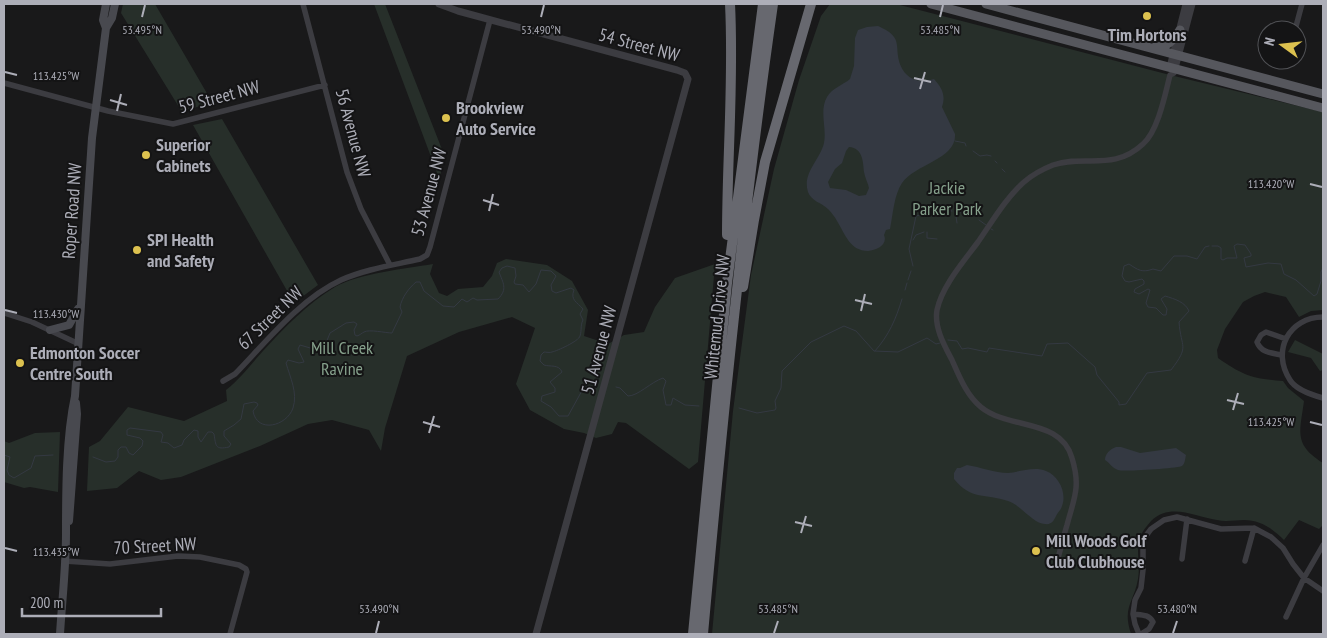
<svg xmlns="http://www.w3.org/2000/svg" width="1327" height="638" viewBox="0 0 1327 638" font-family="'PT Sans Narrow',sans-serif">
	<rect width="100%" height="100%" fill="#19191a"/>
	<path fill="#272f2a" d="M123 4H155L212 102 182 112 121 13Z
		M374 4H385L443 152 440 181Z
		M830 4H896L1170 75 1323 112V310L1311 311 1299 317 1286 297 1265 292 1254 296 1243 302 1225 329 1217 350 1218 358C1242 375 1253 379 1283 381L1288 388 1304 401C1300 432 1293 444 1323 463V525L1319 529 1299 520 1284 540C1273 529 1261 520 1244 520 1235 520 1226 522 1217 520 1195 517 1171 502 1151 521 1148 525 1144 529 1142 533 1134 548 1141 563 1138 579 1134 602 1122 607 1131 634H712L733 411 751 275 774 169 799 80 821 16Z
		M222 119 318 285 294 303 193 125Z
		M506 259 547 265 572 281 588 310 584 336 608 344 624 335 644 332 655 307 675 278 715 264 698 462 689 469 626 423 618 422 612 434 596 438 584 433 564 429 530 410 516 384 535 328 512 317 459 332 407 356 385 428 381 451 369 430 332 420 308 424 260 446 181 477 161 480 139 471 117 488 87 491 89 447 100 441 128 407 184 421 227 401 226 390C241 378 251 364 263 351 284 328 308 303 335 287 360 273 404 269 433 264L430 274 439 293 447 296 458 289 483 287 492 276 497 263Z
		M1295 340 1323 354V370L1320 371 1311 358 1288 352Z
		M60 432 58 492 30 487 24 488 4 482V441L9 443 35 433Z"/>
	<path fill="#343942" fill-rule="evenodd" d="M878 26C884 29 890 31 894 37 898 42 897 50 898 56 901 76 915 85 934 79 942 88 946 95 942 107L955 134C957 159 915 164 902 183 894 195 893 214 890 229L886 230 884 235C888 245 877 250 868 251 850 251 845 234 837 221 835 217 831 212 828 209 822 203 811 201 808 192 802 173 820 160 824 143 827 128 819 111 827 97 832 88 843 85 850 79L854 66 855 38 858 30 867 27ZM849 147C863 148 863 162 864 172 865 178 868 183 869 188L866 195 859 196 846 190 830 188 828 182 835 169 842 163 846 151Z
		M1116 447H1121L1140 453 1176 448 1186 455C1185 459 1185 464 1182 466 1179 468 1124 472 1118 470 1112 468 1110 463 1105 460 1105 454 1110 449 1116 447Z
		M967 465C980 467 995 473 1008 473 1020 472 1034 466 1046 471 1059 476 1067 493 1062 506 1061 510 1058 512 1056 516 1054 520 1052 525 1045 524 1033 524 1021 505 1008 501 985 493 972 501 954 479V473L957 468H960Z"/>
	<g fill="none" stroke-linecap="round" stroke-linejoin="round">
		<path stroke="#343942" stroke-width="1" d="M955 141 965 143 966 146
			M973 151 980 156 987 155 991 156
			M995 161 997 163
			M1002 169 1005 172
			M938 209 952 211
			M955 210 957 223
			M956 212H968
			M979 220 986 225
			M991 229 993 230
			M927 232V238L937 239
			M913 240 916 235 924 232
			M1212 246H1218L1221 248V259L1223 260 1227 258H1237L1234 246 1237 244 1245 245 1251 254V256L1244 258 1246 267 1268 263 1281 264 1284 274 1296 280 1314 296 1317 294 1321 281V272L1323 268
			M913 266 909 249 916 216 924 214 934 209
			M908 280 911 271
			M905 290 907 283
			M948 340 957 341 962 349 968 348 987 352 989 348 1042 356 1047 344 1068 343 1095 367 1097 375 1119 402V405L1126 404 1147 373 1171 370C1190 345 1181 349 1179 322L1189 311C1185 302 1175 299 1165 296L1161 299 1167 309 1166 315H1163L1156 308 1148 307 1146 303 1150 290 1148 289 1139 294 1134 292 1135 289 1144 284V281L1142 279 1129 282 1125 281 1122 276 1124 266 1129 264C1138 270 1142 273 1153 269L1161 271 1174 256H1187L1197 259 1205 247 1209 246
			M875 351C889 335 896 319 902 299
			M616 387 620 388 628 396C638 396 651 382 663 378L666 381 663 390 666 405H671L673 398 685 405 699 406
			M739 408 757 413 775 410 776 408 775 401 781 388 782 371 811 342 844 326 856 331 874 351 898 352 927 338 936 344 940 343
			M4 455 10 457 7 470 9 475 14 478 31 468 35 456 53 455
			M93 457 106 462 115 461 118 457V450L121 447H126L129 453 133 455 142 446 143 441 140 438 127 435V430L130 428 161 432 163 435 161 442 168 443 174 448 182 445 184 440 194 430 198 431V437L201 442 208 432H212L214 434C216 446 215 450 229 447L231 444 224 436V431L234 425 241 419 244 404 254 402 257 403 258 405 253 411C257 434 287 426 293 408 298 393 290 377 286 363L288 360 299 363 304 362 298 349 300 345 317 350 326 343 330 333 346 323 354 322 357 324 354 330 355 335 357 336C360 335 362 333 364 332 369 329 386 333 392 333L402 312 400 307C402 297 409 288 416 282H420L424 291 443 306 454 307 462 299 467 302 473 298 477 300 498 299C508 289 503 283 499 272L502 268 507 266 515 268 516 276 514 282 515 284 523 285 529 292 536 284 541 270 551 271 556 276 551 285 552 291 556 293 571 288 574 290C570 300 577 302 583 309L580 314 583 320C580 326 582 330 580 336 579 341 557 351 552 352 550 353 546 352 544 352L541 355 540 361 544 365C550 367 559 364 562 372L550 382 555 388V392L542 396 541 401 551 407 559 416H568L584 387H592"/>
		<path stroke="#3c3c41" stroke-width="5.5" d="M303 4 347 172 361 209 390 265
			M1295 30 1302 4
			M4 83 108 111 173 124 325 85
			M4 313 32 322 79 344
			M1323 317C1289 317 1271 351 1290 380 1296 390 1312 395 1323 398
			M1282 355C1272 353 1261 353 1257 342L1261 335 1266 332 1286 339
			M223 381 235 374C266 342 300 299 341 280 366 269 394 265 420 259L427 255 430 247 490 20
			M1182 559 1187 519
			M64 561 110 564 178 556 200 557 239 565 246 569 247 572 230 634
			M1245 561 1254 528
			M1056 565C1060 552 1063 538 1067 525 1070 513 1075 500 1076 488 1077 478 1075 468 1072 458 1061 418 1009 430 981 407 967 396 959 376 952 360 944 345 934 327 937 310 942 286 964 261 978 242 992 222 1005 199 1024 182 1032 175 1043 169 1053 165 1085 154 1113 172 1143 144 1158 131 1165 95 1170 75L1174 73 1175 68
			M1133 614C1141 615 1149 614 1153 622L1149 629 1141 634
			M1286 617 1304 578 1323 545
			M1139 634 1135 624 1133 614 1135 600 1141 588 1143 570V548L1145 537 1151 529 1164 520 1177 517 1221 529 1254 528 1271 537 1283 548 1293 564 1304 578 1323 591"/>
		<path stroke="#3c3c41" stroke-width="7" d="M439 4 458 11 677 70 685 73 688 79 536 634
			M1170 67 1186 4
			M1175 68 1192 4"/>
		<path stroke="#48494f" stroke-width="8" d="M106 4 103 20 106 28
			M50 330 69 325 78 309
			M69 521 77 414 76 403
			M60 634C62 601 66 567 66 534 66 491 66 438 75 396L92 138 106 28 112 18 115 4"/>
		<path stroke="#56575d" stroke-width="9" d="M931 4 1323 108
			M986 4 1323 94
			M1155 47C1169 47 1173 40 1180 30"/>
		<path stroke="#67686f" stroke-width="10" d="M727 235C727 158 734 81 730 4
			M743 287 754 220 765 162 811 4
			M693 634 727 283 763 4
			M703 634C722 423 743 213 773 4"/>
	</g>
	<path fill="none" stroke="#adaeb8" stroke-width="2" d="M142 17 145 5M541 17 544 5M940 17 943 5M5 72 17 75M914 78 931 82M920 89 925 72M110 100 127 105M117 111 121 94M1310 184 1322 187M483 200 499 205M489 211 493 194M855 300 872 304M5 310 17 313M861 311 865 294M1227 400 1244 404M1233 410 1238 393M423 422 440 427M1310 422 1322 425M429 433 434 416M795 522 812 526M801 533 806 516M5 548 17 551M376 633 379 621M774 633 778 621M1173 633 1177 621"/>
	<g fill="#dcc14f" stroke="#141415" stroke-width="2">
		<circle cx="1147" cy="16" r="5"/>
		<circle cx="446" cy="118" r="5"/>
		<circle cx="146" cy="155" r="5"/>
		<circle cx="137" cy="250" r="5"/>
		<circle cx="20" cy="363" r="5"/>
		<circle cx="1036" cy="551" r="5"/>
	</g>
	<g text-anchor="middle" stroke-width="4" stroke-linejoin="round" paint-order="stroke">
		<g font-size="18" font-weight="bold" fill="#adaeb8" stroke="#141415" text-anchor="start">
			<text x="1147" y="41" text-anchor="middle">Tim Hortons</text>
			<text x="456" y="114">Brookview<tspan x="456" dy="21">Auto Service</tspan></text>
			<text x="156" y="151">Superior<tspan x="156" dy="21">Cabinets</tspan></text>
			<text x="147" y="246">SPI Health<tspan x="147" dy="21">and Safety</tspan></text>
			<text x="30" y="359">Edmonton Soccer<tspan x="30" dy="21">Centre South</tspan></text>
			<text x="1046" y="547">Mill Woods Golf<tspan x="1046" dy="21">Club Clubhouse</tspan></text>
		</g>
		<g font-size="18" fill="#adaeb8" stroke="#141415">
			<text transform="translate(639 45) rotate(15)" y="6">54 Street NW</text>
			<text transform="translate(219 97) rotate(-15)" y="6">59 Street NW</text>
			<text transform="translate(353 133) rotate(75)" y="6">56 Avenue NW</text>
			<text transform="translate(429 192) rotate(-75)" y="6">53 Avenue NW</text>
			<text transform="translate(72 211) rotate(-86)" y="6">Roper Road NW</text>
			<text transform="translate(717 317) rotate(-84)" y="6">Whitemud Drive NW</text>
			<text transform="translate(270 318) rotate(-44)" y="6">67 Street NW</text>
			<text transform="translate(599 350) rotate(-75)" y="6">51 Avenue NW</text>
			<text transform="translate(155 546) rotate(-3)" y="6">70 Street NW</text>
		</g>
		<g font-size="18" fill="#86a18c" stroke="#141415">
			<text x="947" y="194">Jackie<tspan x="947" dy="21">Parker Park</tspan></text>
			<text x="342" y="354">Mill Creek<tspan x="342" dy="21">Ravine</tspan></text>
		</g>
	</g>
	<g font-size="12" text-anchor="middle" fill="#adaeb8" stroke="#141415" stroke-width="4" stroke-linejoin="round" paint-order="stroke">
		<text x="142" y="34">53.495°N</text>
		<text x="541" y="34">53.490°N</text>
		<text x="940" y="34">53.485°N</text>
		<text x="56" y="80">113.425°W</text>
		<text x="1271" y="188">113.420°W</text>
		<text x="56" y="318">113.430°W</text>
		<text x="1271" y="426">113.425°W</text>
		<text x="56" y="556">113.435°W</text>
		<text x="379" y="613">53.490°N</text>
		<text x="778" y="613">53.485°N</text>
		<text x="1177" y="613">53.480°N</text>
	</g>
	<rect width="1327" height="638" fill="none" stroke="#adaeb8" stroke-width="10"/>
	<g transform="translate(1282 45) rotate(285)"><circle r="24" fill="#141415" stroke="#515256"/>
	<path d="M0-4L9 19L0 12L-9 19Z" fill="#dcc14f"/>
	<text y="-8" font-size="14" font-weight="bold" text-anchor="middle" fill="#adaeb8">N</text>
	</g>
	<path d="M22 608v8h139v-8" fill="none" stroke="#adaeb8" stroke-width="2.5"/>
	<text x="30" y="608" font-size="15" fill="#adaeb8" stroke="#141415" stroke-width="4" paint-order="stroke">200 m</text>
</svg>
